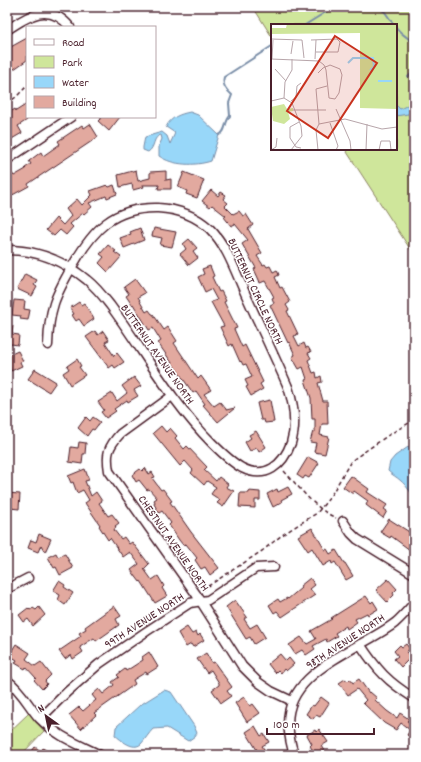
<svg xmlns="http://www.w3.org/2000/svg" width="421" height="762" viewBox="0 0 421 762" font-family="Dekko,sans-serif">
	<rect width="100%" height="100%" fill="#fff"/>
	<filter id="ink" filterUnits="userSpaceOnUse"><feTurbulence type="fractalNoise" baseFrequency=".025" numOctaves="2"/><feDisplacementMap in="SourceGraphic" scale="8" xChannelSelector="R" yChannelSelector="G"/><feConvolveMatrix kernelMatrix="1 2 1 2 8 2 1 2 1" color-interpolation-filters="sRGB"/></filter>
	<g filter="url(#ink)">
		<path fill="#cfe69b" stroke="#8c8263" d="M253 7H414V255L345 149H396V25H272V37Z
			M29 713 44 731 21 755H7V734Z"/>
		<path fill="#98d7f9" stroke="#798da7" d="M414 97V113L396 116V105L400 109 408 105 411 98Z
			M190 112 198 115 219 135 211 161C196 166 173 166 159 156V146L162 139 161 135C152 137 156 147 148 152L143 150V147L145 137 162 132 167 136 170 144 175 133 166 127C171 117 180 114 190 112Z
			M414 443V496C410 492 405 484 401 481 397 477 392 475 388 471L390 462 395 456Z
			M164 690 171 692 194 726 197 733 195 736 188 741 167 728 153 729C149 733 144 741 141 744 133 751 121 740 115 735L116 727 140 705Z"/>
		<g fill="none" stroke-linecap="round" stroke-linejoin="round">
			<path stroke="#798da7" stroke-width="2" d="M377 7 385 12 394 25
				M305 25 334 7
				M396 27C401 35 409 37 414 44
				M408 77 414 71
				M219 135C227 132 224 122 230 116L229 103 232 95C226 90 222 85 224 77L272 46"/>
		</g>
		<path fill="#e2a99f" stroke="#4a1f2b" d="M27 38V60L7 74V49Z
			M27 104V120L18 126 22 133 10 140 7 136V114L15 109 16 111Z
			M102 117H120L109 131 98 121Z
			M90 124 98 137 28 184 29 186 7 198V175L11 172 14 176 26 169 25 168 31 164 29 161 41 152 43 156 60 144 58 141 82 125 84 128Z
			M136 170 138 181 150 178V172L166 171V180L171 179V189H158L159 185H143L144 187 133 190 132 184 120 187 118 175Z
			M184 172 204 180 197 198 186 194 187 191 178 187Z
			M107 185 109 187 114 185 117 194 107 198 106 196 89 203 92 207 84 214 83 213 70 224 73 227 66 235 60 230 54 236 46 230 56 218 63 225 71 216 66 209 77 199 82 205 92 195 90 191Z
			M211 190 218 196 221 192 226 195 223 199 228 203 225 206 233 214 239 211 243 216 246 214 253 225 248 229 262 253 257 256 263 265 265 264 267 267 270 266 273 272 277 270 279 275 275 277 280 288 282 287 290 302 286 305 289 310 287 311 298 334 294 336 299 346 304 343 306 348 308 347 311 352 308 353 311 358 308 360 313 373 316 372 317 378 321 376 322 382 318 383 323 401H327L328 424H322L320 435 329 437 325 454 314 452 316 443 310 442 313 431 315 432V419H312L311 398 305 380 307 379 303 367 299 369 292 357 295 355 289 342 288 343 270 305 274 303 272 298 274 297 265 281 260 283 259 280 254 269 256 268 242 244 248 240 235 224 231 226 224 217 226 216 212 205 210 207 202 201Z
			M140 228 144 240 124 248 120 238 131 234 130 232Z
			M154 228 176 232 172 247 160 245 162 238 152 236Z
			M189 239 197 248 193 251 198 258 189 265 180 254 186 249 183 244Z
			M108 245 116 251 114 252 121 257 108 272 99 263 104 257 100 254Z
			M210 266 214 276 212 277 219 292 221 291 226 301 224 302 237 328 234 329 242 347 245 345 263 382 260 384 263 389 251 396 246 387 248 386 245 380 252 377 246 364 243 365 241 361 240 362 232 344 229 346 220 327 224 326 211 302 217 300 211 289 205 292 198 277 204 274 202 269Z
			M25 274 37 280 34 285 37 287 32 296 17 289Z
			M135 279 145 293 138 297 140 300H139L146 312 149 310 152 314H153L164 330 168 327 177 341 174 343 198 379 201 376 211 390 204 394 214 406 220 402 226 409V410L235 408 218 422 203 405 205 404 196 391 193 393 158 343 161 341 153 328 149 330 133 304 132 305 126 296 129 294 124 287Z
			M14 300 25 301 24 309 30 310 28 320 20 319 21 316 12 315Z
			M79 302 81 305 84 303 94 319 84 326 79 319 76 321 72 315 74 314 70 308Z
			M7 326H13L12 334 19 335 18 345 11 344 10 346H7Z
			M95 331 98 335 103 331 109 340 105 342 114 356 117 353 124 362 115 368 113 365 109 368 86 337Z
			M18 351 23 361 20 362 22 366 11 371 7 360 10 358 9 355Z
			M77 359 81 366 79 367 85 375 70 385 63 373 69 369 67 366Z
			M35 369 56 382 49 392 28 379Z
			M134 377 141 386 134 390 138 396 128 402 127 400 114 409 116 411 106 418 101 412 104 410 98 402 112 393 117 401 127 393 122 386Z
			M270 400 274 422 265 423 264 420H261L257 403Z
			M86 417 90 421 93 417 100 422 94 430 92 429 87 436 78 428Z
			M161 426 166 432 170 428 177 436 175 438 184 449 187 446 207 467 204 470 216 481 219 477 228 484 226 487 234 491 223 507 217 503 220 500 211 494 216 487 207 481 204 485 191 473 193 470 185 461 180 466 153 433Z
			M256 431 266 447 259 452 257 448 250 451 245 442 251 438 249 435Z
			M79 442 86 443 85 454H83L82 464 69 462 71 447 78 448Z
			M308 457 319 463 309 478 305 476 303 479 297 475Z
			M145 468 149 474 152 472 155 477 152 478 161 490 163 489 172 501 170 502 191 532 219 568 210 575 205 567 201 569 195 560 197 558 186 544 183 545 179 540 169 525 171 523 162 511 159 513 154 504 155 502 154 500 157 498 149 489 147 490 139 480 136 482 132 475 140 469 142 471Z
			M85 469 89 480 85 481 91 496 96 492 102 501 99 503 108 516 112 514 119 523 115 526 116 527 114 530 121 539 124 537 129 544 132 542 149 564 144 569 152 580 158 576 164 586 162 588 167 596 155 603 141 581 140 582 131 570 139 564 130 552 123 557 110 538 108 540 99 526 100 525 85 503 89 500 83 490 77 493 73 482 71 483 68 476Z
			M351 476 369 489 367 492 387 505 384 509 387 511 383 518 366 505 368 501 354 491 353 494 343 487Z
			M288 487 292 494 281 500 282 502 273 507 267 494 277 489 278 492Z
			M249 491 260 492V500H255V508L239 507 240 493H249Z
			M7 493 20 494 19 509 10 508V500H7Z
			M389 519 414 535V553L391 536 390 538 380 532Z
			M312 528 325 550 327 549 330 554 336 550 344 563H345L353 576 346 580 335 562 332 564 331 561 323 566 312 548 308 551 298 536Z
			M39 534 51 539 45 552 41 545 38 552 28 548 31 540 36 542Z
			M56 553 58 557 65 554 73 568 60 575 56 567 54 568 48 557Z
			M310 578 315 585 310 589 315 595 282 617 277 611 274 613 269 605 278 599 280 602 287 598 288 599 301 588 300 586Z
			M388 579 397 589 393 593 394 595 387 602 376 590Z
			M59 581 65 585 64 587 73 593 65 605 58 600 60 595 53 591Z
			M366 596 371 603 373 601 378 609 368 615 367 613 355 619 357 622 347 629 346 626 335 633 337 636 327 642 326 639 313 646 315 649 306 655 302 650 295 654 289 645 301 637 307 644 316 639 311 631 332 619 331 618Z
			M235 600 247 617 244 619 250 628 257 624 265 637 254 644 250 637 246 639 226 607Z
			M114 606 121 616 116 619 119 625 96 641 94 638 80 647 83 652 73 659 71 655 65 659 59 651 81 636 79 633 86 629 85 627Z
			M39 607 45 615 33 626 28 619 24 622 19 615 28 608 30 610 33 608 36 610Z
			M187 627 192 634 196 632 198 636 200 634 204 640 193 647 191 644 186 647 178 633Z
			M16 644 30 653 26 659 35 666 41 662 51 675 45 681 47 684 42 689 34 680 36 678 26 667 25 669 15 663 17 660 9 655Z
			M406 644 410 649 406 652 411 657 401 667 394 659 398 656 394 651 400 645 402 647Z
			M149 652 158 667 147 674 146 672 133 680 135 684 94 713 96 715 81 729 69 715 79 707 83 711 96 700 92 695 99 689 103 694 114 685 112 682 119 677 117 675 125 669 126 671 143 660 142 657Z
			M206 653 212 663 214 662 232 687 227 691 231 696 221 703 212 690 219 685V683L211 670 207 673 197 659Z
			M280 654 286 661 289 658 294 664 286 671 284 669 281 673 278 670 275 673 268 664Z
			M345 679 348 681 350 679 353 683 359 679 369 693 370 692 377 698 375 700 387 711 397 718 400 713 409 719 407 721 413 725 414 724V740L407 735 410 730 401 723 396 730 384 723 363 703 366 700 357 689 348 695 339 683Z
			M244 697 250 706 253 704 260 713 247 722 235 703Z
			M321 697 329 703 320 717 316 715 313 719 306 714 312 705 314 706Z
			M255 726 261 736 264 734 269 742 262 746 268 755H260L246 732Z
			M319 729 328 742 321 746 325 752 320 755H316L310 746 312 744 307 735 315 730 316 732Z
			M35 747 41 751 43 748 52 755H29Z"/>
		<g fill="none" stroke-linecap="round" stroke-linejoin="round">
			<g stroke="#4a1f2b" stroke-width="11">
				<path id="minor" d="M7 30C29 15 49 2 70 27
					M7 160 71 117
					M7 250C37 250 64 261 87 280 96 287 103 296 110 305 144 351 171 402 212 443 221 452 231 462 242 468 266 480 283 465 291 443 297 424 294 405 288 387 274 355 259 324 245 293 235 271 227 246 210 229 196 216 177 209 158 208 113 207 93 230 73 265 55 296 49 309 48 345
					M172 396 120 434C108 447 106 454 109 471L196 594 242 666 258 682 271 691 292 701
					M343 521 351 533 357 539 414 574
					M7 589 28 578
					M360 644C377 670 388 682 414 698
					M7 680C21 690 28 705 39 718 58 737 76 743 100 755
					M40 719 67 692 99 664 147 631 190 603 208 600 256 568 274 567
					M295 755C291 748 290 739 289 732 279 673 358 651 395 623 402 617 408 610 414 603"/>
			</g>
			<path stroke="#4a1f2b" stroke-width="1.5" stroke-dasharray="4 3" stroke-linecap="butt" d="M7 104 16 97 27 86
				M284 471C300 488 314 508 336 518
				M202 590 262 551 282 535 317 513 330 497 351 461 390 434 414 420"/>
			<use href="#minor" stroke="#fff" stroke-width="8"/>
		</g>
	</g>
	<g text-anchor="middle" stroke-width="3" stroke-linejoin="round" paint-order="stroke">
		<g font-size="12" fill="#4a1f2b" stroke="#fff">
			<text transform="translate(256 291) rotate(65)" y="4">BUTTERNUT CIRCLE NORTH</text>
			<text transform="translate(158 354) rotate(55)" y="4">BUTTERNUT AVENUE NORTH</text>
			<text transform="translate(174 543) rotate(55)" y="4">CHESTNUT AVENUE NORTH</text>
			<text transform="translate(144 620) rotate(-33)" y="4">99TH AVENUE NORTH</text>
			<text transform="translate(345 641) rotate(-33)" y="4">98TH AVENUE NORTH</text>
		</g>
	</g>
	<g transform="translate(271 24)">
		<rect width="126" height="126" fill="#fff"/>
		<path d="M16 0H126V85L89 84V9L0 10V4H15ZM13 80 16 85 22 84V87L17 88 19 95 13 100 2 97 0 83Z" fill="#cfe69b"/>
		<path fill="none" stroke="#98d7f9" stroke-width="2" d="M77 39 82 34H102L103 43 99 46M107 57H121"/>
		<path fill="none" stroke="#b7a5aa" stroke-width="1" d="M0 15 31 16 33 34M40 16 66 15 69 18 67 28H45M20 30 22 17M0 35 48 37 53 41 54 43 55 46 58 74 64 75 68 69 71 51 69 45 59 41 57 42 54 43 52 44 47 49M1 35 2 16M44 35 45 16M4 45 15 57M13 74 14 58 21 46V35M0 77 13 74 21 79 30 102 31 112 20 126M20 77 25 73 26 62 30 59M65 85 79 117 80 126M22 86H55M28 98 19 103V114L25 123 30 124M59 99 67 122 65 126M48 100 74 95 111 105 126 103M48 100 45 65 56 62M0 126 5 123 6 114M47 126 45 106 48 100M95 126 96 100M108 126 110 117H119L120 126"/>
		<path fill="#c8321e" fill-opacity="0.15" stroke="#c8321e" stroke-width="2" d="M64 12 106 39 57 114 16 87Z"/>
		<rect width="126" height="126" fill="none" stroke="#4a1f2b" stroke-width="2"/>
	</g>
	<rect width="421" height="762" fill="none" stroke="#fff" stroke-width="24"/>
	<rect x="12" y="12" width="397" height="738" fill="none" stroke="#4a1f2b" stroke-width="1.5" filter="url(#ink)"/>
	<rect x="26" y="26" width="130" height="92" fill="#ffffff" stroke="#b7a5aa"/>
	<rect x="34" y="39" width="20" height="6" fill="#ffffff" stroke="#b7a5aa"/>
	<text x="62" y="46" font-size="12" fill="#4a1f2b">Road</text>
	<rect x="34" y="56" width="20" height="12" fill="#cfe69b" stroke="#b7a5aa"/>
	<text x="62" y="66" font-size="12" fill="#4a1f2b">Park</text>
	<rect x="34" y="76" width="20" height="12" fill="#98d7f9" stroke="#b7a5aa"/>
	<text x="62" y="86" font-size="12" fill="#4a1f2b">Water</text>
	<rect x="34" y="96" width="20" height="12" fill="#e2a99f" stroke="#b7a5aa"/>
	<text x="62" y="106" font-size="12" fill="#4a1f2b">Building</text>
	<g transform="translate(46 716) rotate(327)" stroke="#ffffff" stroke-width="3" paint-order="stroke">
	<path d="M0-3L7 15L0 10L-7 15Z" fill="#4a1f2b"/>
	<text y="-6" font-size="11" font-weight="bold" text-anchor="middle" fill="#4a1f2b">N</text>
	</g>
	<path d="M267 728v6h107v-6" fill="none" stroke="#4a1f2b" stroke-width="2"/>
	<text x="273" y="728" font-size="12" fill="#4a1f2b" stroke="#ffffff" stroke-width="3" paint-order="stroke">100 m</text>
</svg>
